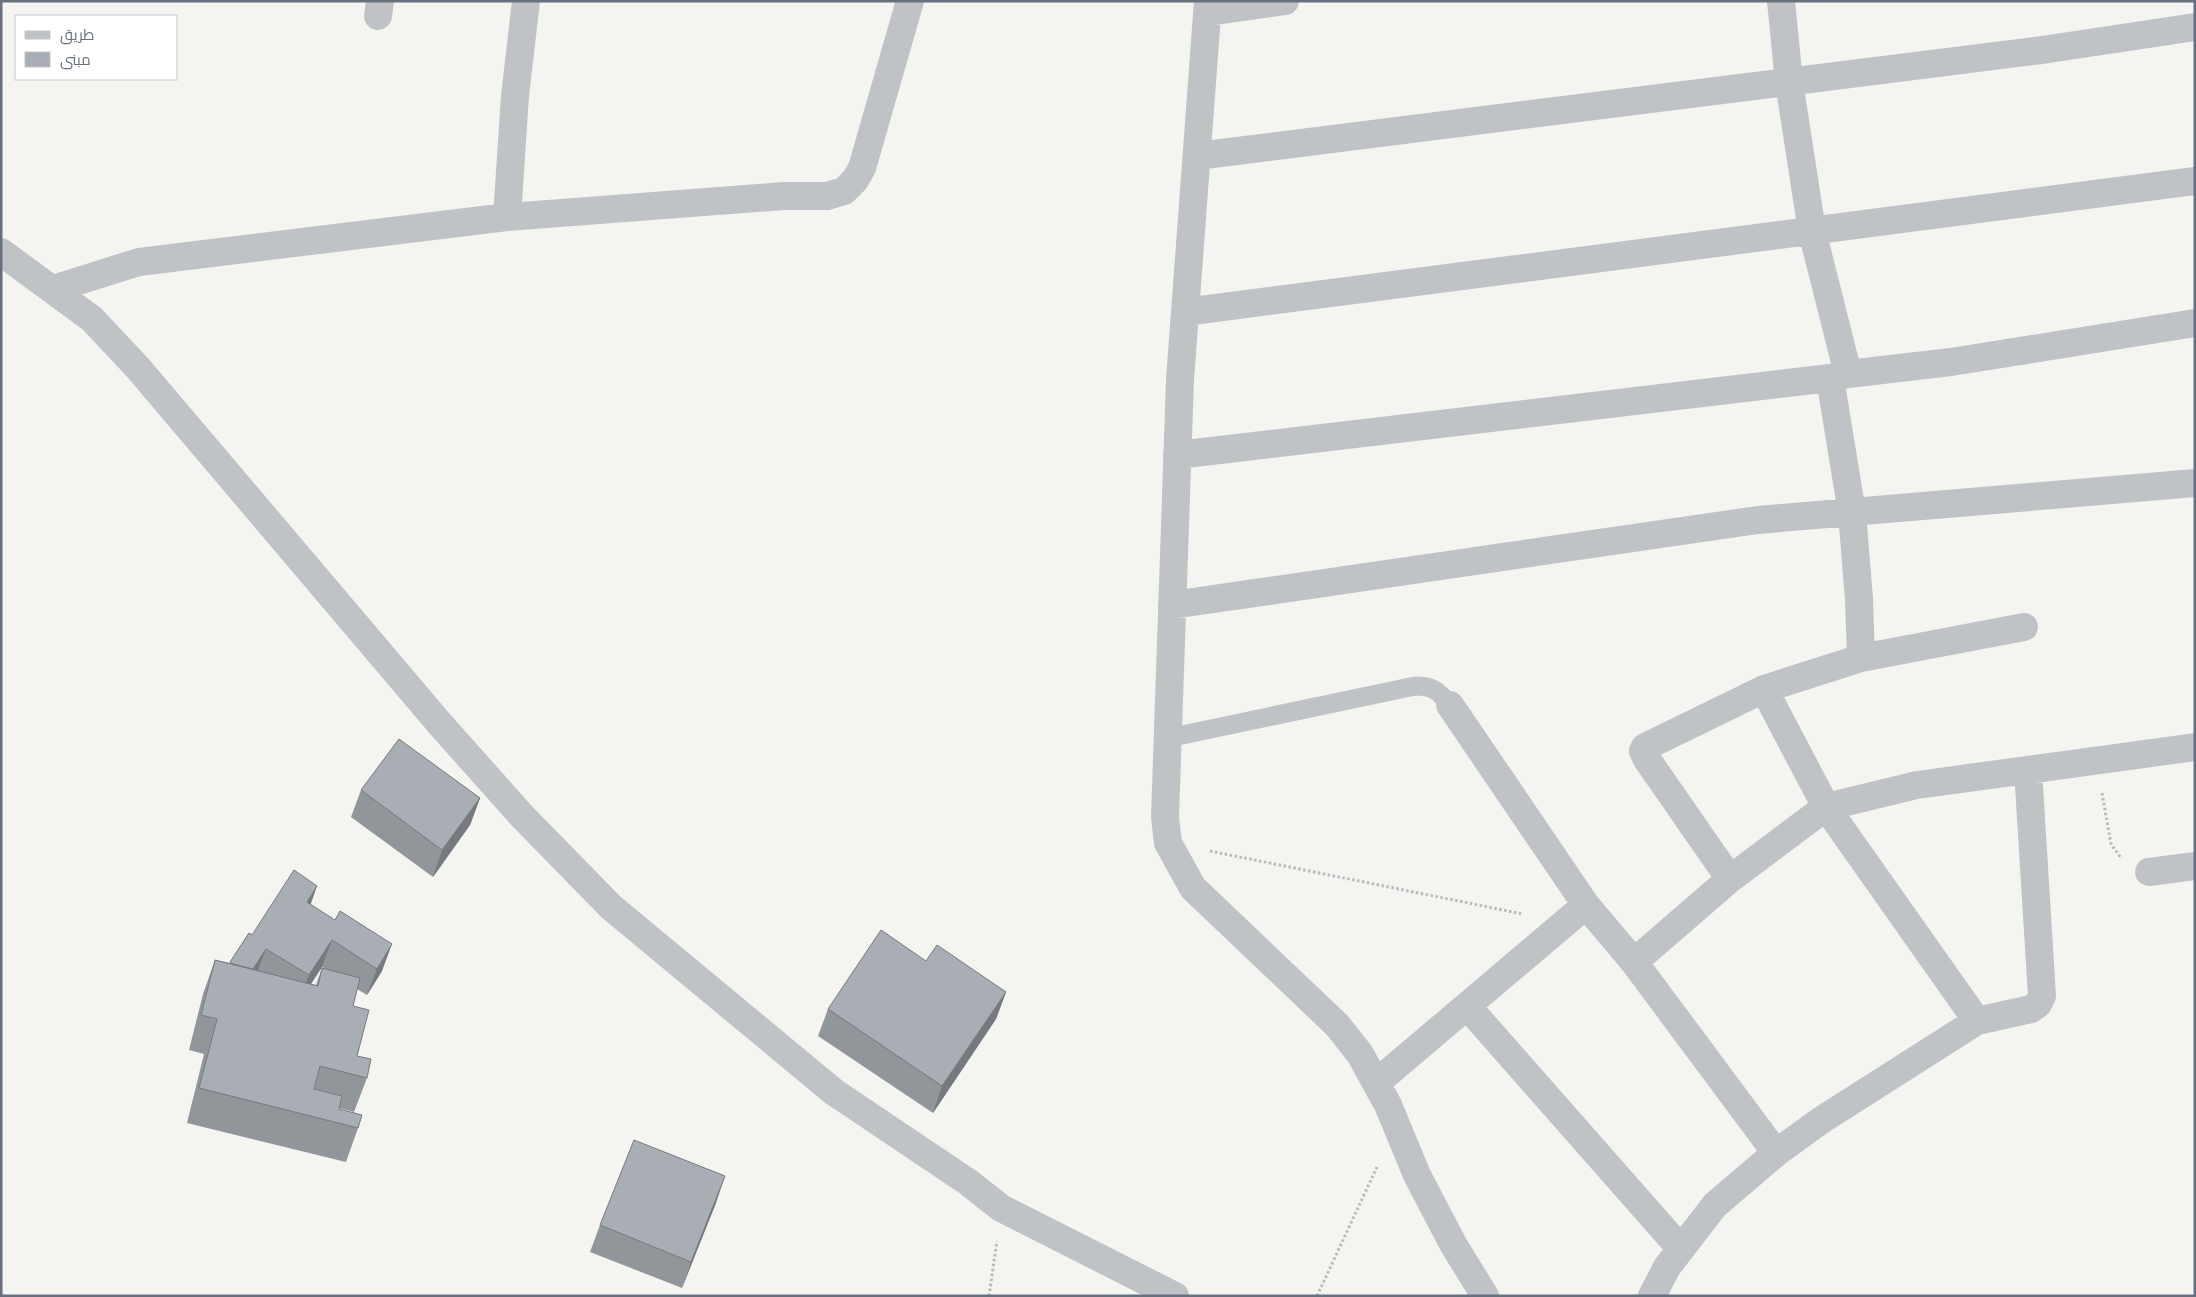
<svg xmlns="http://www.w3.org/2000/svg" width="2196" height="1297" viewBox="0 0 2196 1297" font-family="'Titillium Web',Cairo,sans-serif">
	<rect width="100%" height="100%" fill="#f4f5f1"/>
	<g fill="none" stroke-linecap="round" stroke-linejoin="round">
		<path stroke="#b8babc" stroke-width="3" stroke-dasharray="2.5 2.5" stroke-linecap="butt" d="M2102 793 2111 844 2121 858
			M1210 851 1523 914
			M989 1296 997 1241
			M1317 1296 1377 1167"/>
		<path stroke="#c0c3c6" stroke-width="19" d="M1168 738 1415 686C1434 686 1438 691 1450 705"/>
		<path stroke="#c0c3c6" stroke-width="28" d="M1208 1 1180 380 1165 817 1168 843 1193 888 1337 1025 1360 1054 1388 1105 1417 1175 1453 1244 1485 1296
			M1781 1 1789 82 1812 231 1848 374
			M1208 12 1285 1
			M378 16 380 1
			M1197 156 2042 50 2195 27
			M507 217 515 96 526 1
			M1 252 92 319 138 368 440 724 522 816 611 907 834 1092 968 1182 1001 1208 1175 1296
			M53 289 139 262 507 217 784 196H827L844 191 855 180 862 168 910 1
			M1185 312 2195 181
			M1830 378 1852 513 1859 599 1861 658
			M1177 455 1830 378 1848 374 1951 362 2195 323
			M1172 605 1758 520 2195 483
			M1764 689 1826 807 1977 1021 1820 1121 1776 1153
			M1450 705 1586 905 1634 962 1776 1153 1715 1205 1667 1267 1652 1296
			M2149 872 2195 866
			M1730 879 1646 758 1643 751 1645 747 1764 689 1861 658 2024 627
			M1634 962 1730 879 1826 807 1917 785 2195 747
			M1467 1006 1681 1249
			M1977 1021 2031 1009 2038 1004 2042 996 2028 770
			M1376 1083 1586 905"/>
	</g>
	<path fill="#91969b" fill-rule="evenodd" d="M361 790 480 798 470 825 433 877 351 817Z
		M310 905 382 971 367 995 357 989 353 1006 357 1056 367 1078 354 1112 339 1108V1109L358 1128 346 1162 187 1123 204 1054 189 1050 203 994 215 960 230 963 249 933 252 935ZM322 967 327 969 322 968 316 985 311 984Z
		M1006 992 996 1019 933 1113 818 1036 828 1009Z
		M716 1203 682 1288 590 1252 600 1225Z"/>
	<path fill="#767a7e" d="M480 798 470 825 433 877 442 850Z
		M317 886 308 912 307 902Z
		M332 940 322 967 299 1002 309 975Z
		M392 944 382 971 367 995 377 969Z
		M266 949 256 975H250Z
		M1006 992 996 1019 933 1113 942 1086Z
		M725 1176 716 1203 682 1288 691 1262Z"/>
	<path fill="#a9aeb4" stroke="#767a7e" d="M399 739 480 798 442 850 361 790Z
		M294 870 317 886 307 902 335 920 340 911 392 944 377 969 332 940 309 975 266 949 253 969 233 964 230 962 249 933 252 935Z
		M881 930 926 961 937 945 1006 992 942 1086 828 1009Z
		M215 960 318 986 322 968 360 978 353 1006 369 1010 357 1056 371 1059 367 1078 320 1066 314 1089 342 1096 339 1109 362 1115 358 1128 199 1088 217 1019 201 1015Z
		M634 1140 725 1176 691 1262 600 1225Z"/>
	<rect width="2196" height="1297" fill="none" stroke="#66707f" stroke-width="5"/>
	<rect x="15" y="15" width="162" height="65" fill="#ffffff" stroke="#c2c6cc"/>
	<rect x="25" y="31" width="25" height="8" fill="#c0c3c6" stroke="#c2c6cc"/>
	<text x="60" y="40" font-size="15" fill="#66707f">طريق</text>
	<rect x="25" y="52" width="25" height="15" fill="#a9aeb4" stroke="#c2c6cc"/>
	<text x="60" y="65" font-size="15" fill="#66707f">مبنى</text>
</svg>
